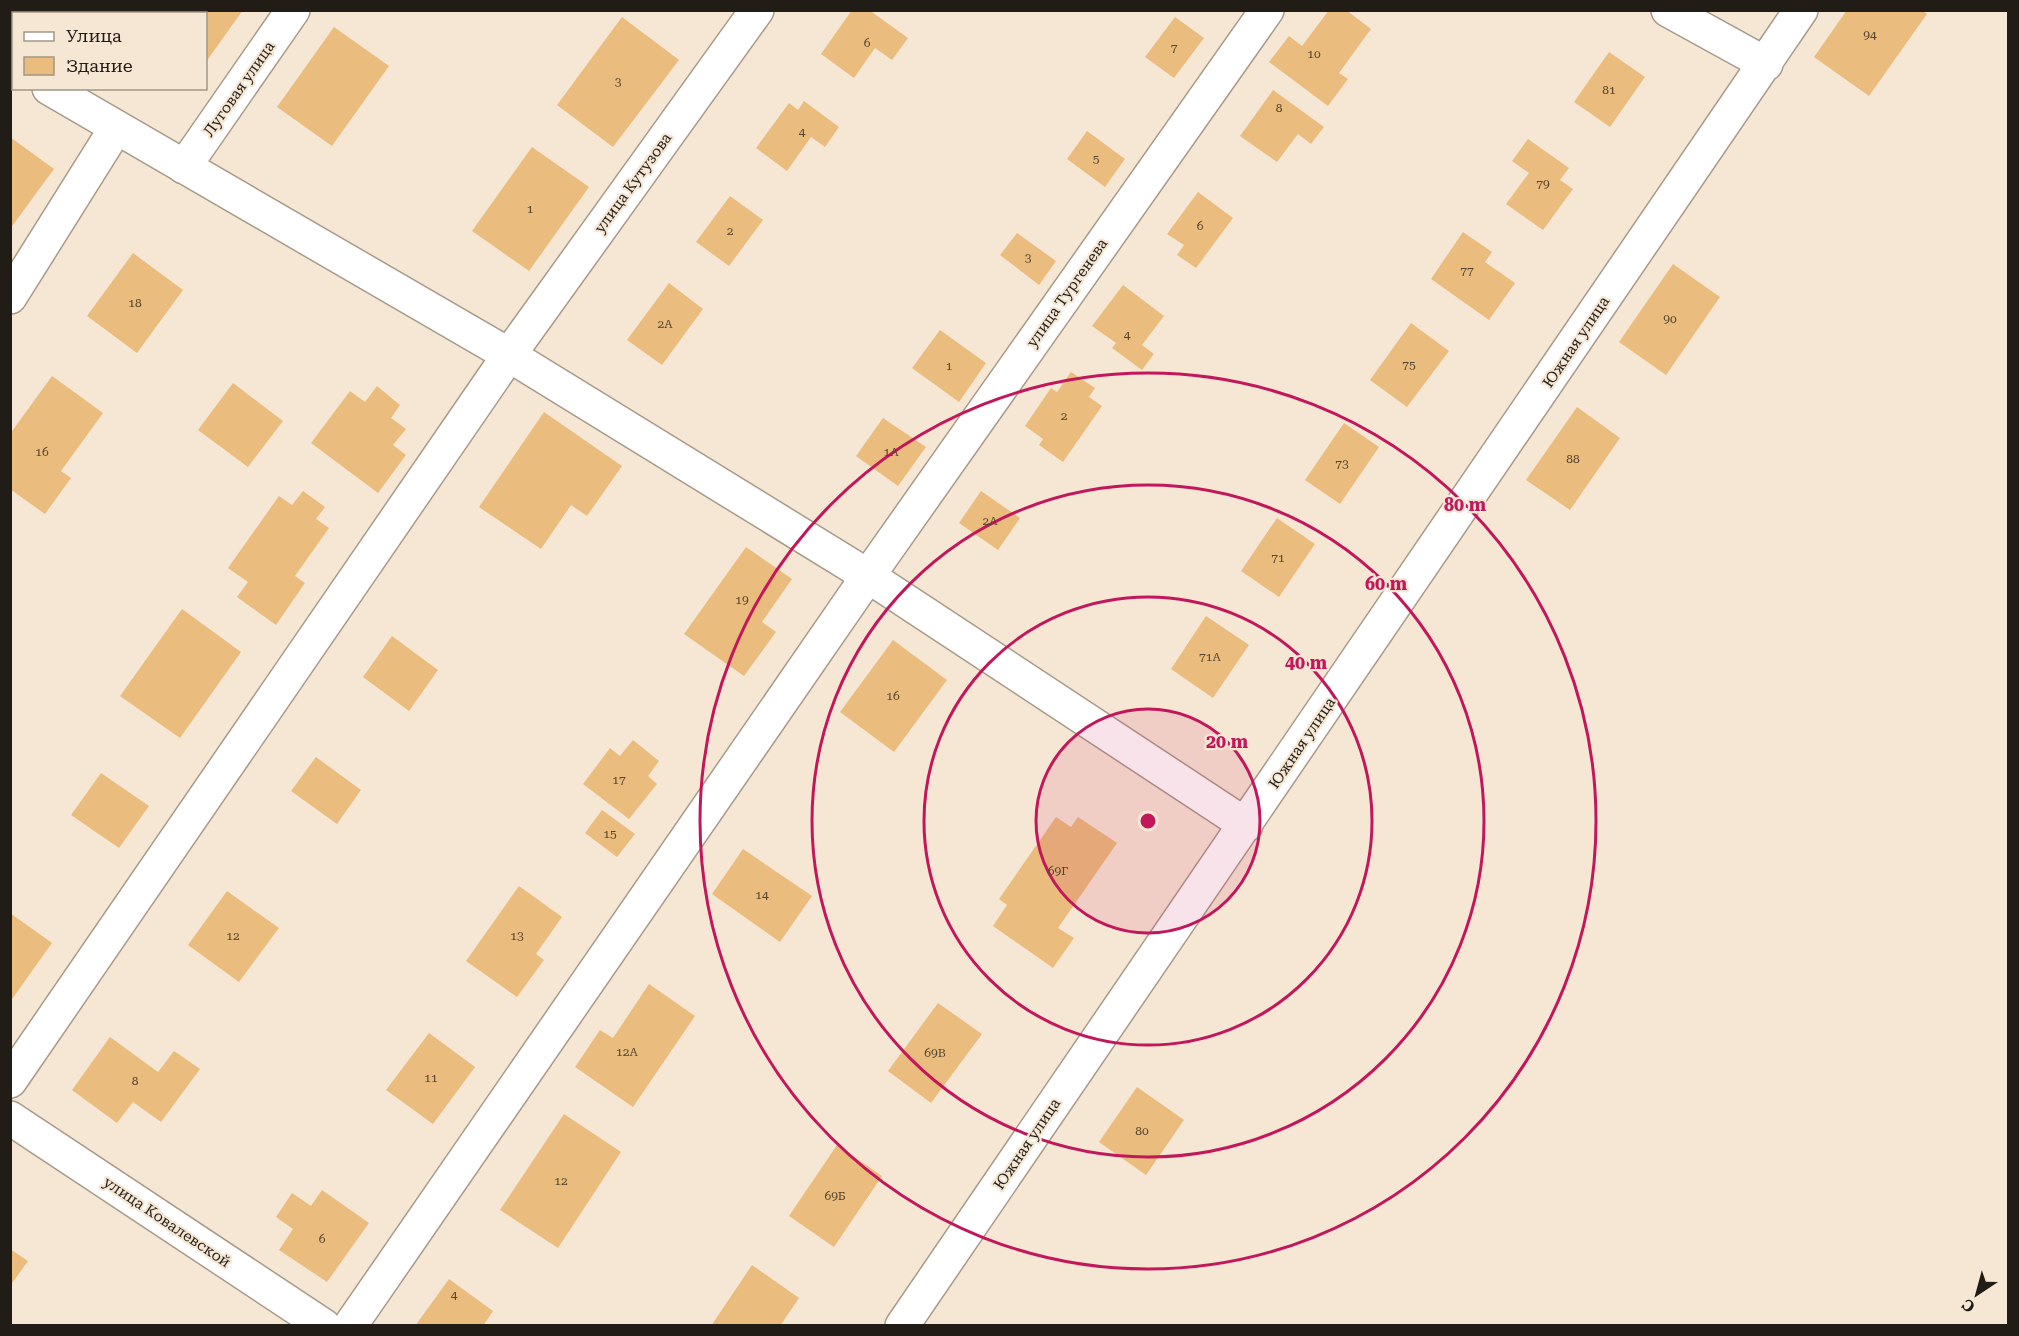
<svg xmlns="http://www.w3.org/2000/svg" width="2019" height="1336" viewBox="0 0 2019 1336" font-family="'Roboto Serif',serif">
	<rect width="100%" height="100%" fill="#f6e7d5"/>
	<path fill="#eabc7d" d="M185 10H243L206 62V14H183Z
		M852 10H869L908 38 892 60 875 48 854 78 821 54Z
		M1329 10H1346L1371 29 1339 73 1348 79 1328 106 1269 62 1289 36 1302 46Z
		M1847 10H1922L1927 14 1869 96 1814 57Z
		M622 17 679 60 613 147 557 105Z
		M1175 17 1204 38 1174 78 1145 57Z
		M334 27 389 66 332 146 277 107Z
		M1609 52 1645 77 1610 127 1574 102Z
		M1273 90 1324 127 1311 144 1298 134 1277 162 1240 136Z
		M804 101 839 127 825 147 811 137 787 171 756 148 789 103 798 110Z
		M1087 131 1125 159 1105 187 1067 159Z
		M10 137 54 169 10 229Z
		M1528 139 1569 168 1560 180 1573 189 1543 230 1506 204 1529 173 1512 161Z
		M532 147 589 187 529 271 472 231Z
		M1198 192 1233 218 1196 268 1177 255 1184 245 1167 234Z
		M730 196 763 220 729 266 696 242Z
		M1463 232 1492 252 1485 262 1515 283 1489 320 1431 279Z
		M1017 233 1056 261 1039 285 1000 255Z
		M133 253 183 290 137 353 87 316Z
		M1673 264 1720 297 1666 375 1619 342Z
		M669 283 703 309 662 365 627 340Z
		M1123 285 1164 316 1142 345 1154 354 1142 370 1112 348 1116 343 1092 326Z
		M1411 323 1449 351 1407 407 1370 380Z
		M940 330 986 363 959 402 912 368Z
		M1071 372 1095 388 1089 397 1102 406 1063 462 1039 445 1043 439 1025 426 1051 388 1057 392Z
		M52 376 103 413 61 471 71 478 45 514 10 489V434Z
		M233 383 283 421 248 467 198 430Z
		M377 386 400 405 391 418 406 429 393 445 406 455 378 493 311 443 350 391 365 402Z
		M1577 407 1620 438 1570 510 1526 480Z
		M544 412 622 466 587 516 571 505 541 549 479 507Z
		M883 418 926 447 898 486 856 456Z
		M1344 423 1379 447 1340 504 1305 480Z
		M303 491 325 507 316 519 329 528 295 576 305 583 276 625 237 597 248 582 228 568 279 496 292 505Z
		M981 491 1020 518 998 550 959 523Z
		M1277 518 1315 544 1279 597 1241 571Z
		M746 547 792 579 762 622 776 632 744 676 684 634Z
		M182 609 241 652 180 738 120 696Z
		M1206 616 1249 645 1213 698 1171 669Z
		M392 636 438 670 409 711 363 677Z
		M893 640 947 680 894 752 840 712Z
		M633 740 659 761 648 776 657 784 629 819 583 784 610 748 620 756Z
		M316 757 361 790 337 824 291 791Z
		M101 773 149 806 119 848 71 815Z
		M602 810 635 834 617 857 585 833Z
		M1056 817 1071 827 1078 817 1117 843 1058 928 1074 938 1053 968 993 926 1007 905 999 899Z
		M743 849 812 896 780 942 712 894Z
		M519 886 562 917 536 954 544 960 517 997 466 961Z
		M227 891 279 928 239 982 188 945Z
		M10 913 52 943 10 1002Z
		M649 984 695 1016 633 1107 575 1067 600 1030 613 1038Z
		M938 1003 982 1034 931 1103 888 1071Z
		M429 1033 475 1067 433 1124 386 1090Z
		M110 1037 158 1072 174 1051 200 1069 161 1122 133 1102 117 1123 72 1090Z
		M1137 1087 1184 1120 1146 1175 1099 1142Z
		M564 1114 621 1152 558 1248 500 1210Z
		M837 1145 882 1176 834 1247 789 1216Z
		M322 1190 369 1223 327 1282 279 1250 293 1229 276 1217 292 1193 311 1206Z
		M10 1249 28 1261 10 1286Z
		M752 1265 799 1298 780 1326H711Z
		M449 1279 493 1311 483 1326H415Z"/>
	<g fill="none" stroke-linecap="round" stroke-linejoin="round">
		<g stroke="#a89a89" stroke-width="36">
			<path id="minor" d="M1668 10 1766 64
				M10 66 14 67
				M49 88 509 355 868 576 1246 825
				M184 167 293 10
				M10 297 116 128
				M10 1081 509 355 757 10
				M10 1118 324 1326
				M350 1326 868 576 1267 10
				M902 1326 1801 10"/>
		</g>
		<use href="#minor" stroke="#fff" stroke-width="33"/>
	</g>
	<circle cx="1148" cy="821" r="112" fill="#c2185b" fill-opacity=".12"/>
	<g fill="none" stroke="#c2185b" stroke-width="3">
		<circle cx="1148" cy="821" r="112"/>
		<circle cx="1148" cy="821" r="224"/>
		<circle cx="1148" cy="821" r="336"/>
		<circle cx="1148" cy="821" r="448"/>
	</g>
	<g text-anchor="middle" stroke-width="4.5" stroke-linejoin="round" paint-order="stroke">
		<g font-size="12" fill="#53442f">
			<text x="1870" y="39">94</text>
			<text x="867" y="47">6</text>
			<text x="1174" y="52">7</text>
			<text x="1314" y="58">10</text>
			<text x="618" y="86">3</text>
			<text x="1609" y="94">81</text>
			<text x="1279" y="112">8</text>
			<text x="802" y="136">4</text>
			<text x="1096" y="163">5</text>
			<text x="1543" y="188">79</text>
			<text x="530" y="213">1</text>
			<text x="1200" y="230">6</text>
			<text x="730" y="235">2</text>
			<text x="1028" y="262">3</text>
			<text x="1467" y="275">77</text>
			<text x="135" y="307">18</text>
			<text x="1670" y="323">90</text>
			<text x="665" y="328">2А</text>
			<text x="1127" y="339">4</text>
			<text x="1409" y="369">75</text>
			<text x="949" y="370">1</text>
			<text x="1064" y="420">2</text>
			<text x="42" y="456">16</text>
			<text x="891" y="456">1А</text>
			<text x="1573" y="463">88</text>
			<text x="1342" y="468">73</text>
			<text x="990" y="525">2А</text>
			<text x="1278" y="562">71</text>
			<text x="742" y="604">19</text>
			<text x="1210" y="661">71А</text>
			<text x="893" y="700">16</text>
			<text x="619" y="784">17</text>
			<text x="610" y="838">15</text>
			<text x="1058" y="875">69Г</text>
			<text x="762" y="899">14</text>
			<text x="233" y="940">12</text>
			<text x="517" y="940">13</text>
			<text x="627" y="1056">12А</text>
			<text x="935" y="1057">69В</text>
			<text x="431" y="1082">11</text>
			<text x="135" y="1085">8</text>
			<text x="1142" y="1135">80</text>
			<text x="561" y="1185">12</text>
			<text x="835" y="1200">69Б</text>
			<text x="322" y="1243">6</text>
			<text x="454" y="1299">4</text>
		</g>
		<g font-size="15" fill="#211c15" stroke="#f6e7d5">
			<text transform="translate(239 89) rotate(-55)" y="5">Луговая улица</text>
			<text transform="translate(633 183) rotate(-54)" y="5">улица Кутузова</text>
			<text transform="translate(1067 293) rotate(-55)" y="5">улица Тургенева</text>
			<text transform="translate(1576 342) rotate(-56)" y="5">Южная улица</text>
			<text transform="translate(1302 743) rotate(-56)" y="5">Южная улица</text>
			<text transform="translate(1027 1144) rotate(-56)" y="5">Южная улица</text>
			<text transform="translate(167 1222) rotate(34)" y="5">улица Ковалевской</text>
		</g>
	</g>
	<circle cx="1148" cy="821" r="9" fill="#c2185b" stroke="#f6e7d5" stroke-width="3"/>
	<g font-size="18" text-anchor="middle" font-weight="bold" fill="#c2185b" stroke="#f6e7d5" stroke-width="4.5" stroke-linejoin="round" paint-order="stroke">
		<text x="1465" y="511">80 m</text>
		<text x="1386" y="590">60 m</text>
		<text x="1306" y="669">40 m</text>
		<text x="1227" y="748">20 m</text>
	</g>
	<rect width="2019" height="1336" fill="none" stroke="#211c15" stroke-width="24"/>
	<rect x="12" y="12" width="195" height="78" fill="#f6e7d5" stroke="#a19688" stroke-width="1.5"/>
	<rect x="24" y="32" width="30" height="9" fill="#ffffff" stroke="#a19688" stroke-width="1.5"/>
	<text x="66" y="42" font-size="18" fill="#211c15">Улица</text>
	<rect x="24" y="57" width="30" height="18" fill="#eabc7d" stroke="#a19688" stroke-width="1.5"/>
	<text x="66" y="72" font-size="18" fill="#211c15">Здание</text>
	<g transform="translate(1977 1294) rotate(216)" stroke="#f6e7d5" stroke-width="4.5" paint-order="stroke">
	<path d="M0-4.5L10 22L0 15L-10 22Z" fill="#211c15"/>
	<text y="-9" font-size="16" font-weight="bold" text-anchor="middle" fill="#211c15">С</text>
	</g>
</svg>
